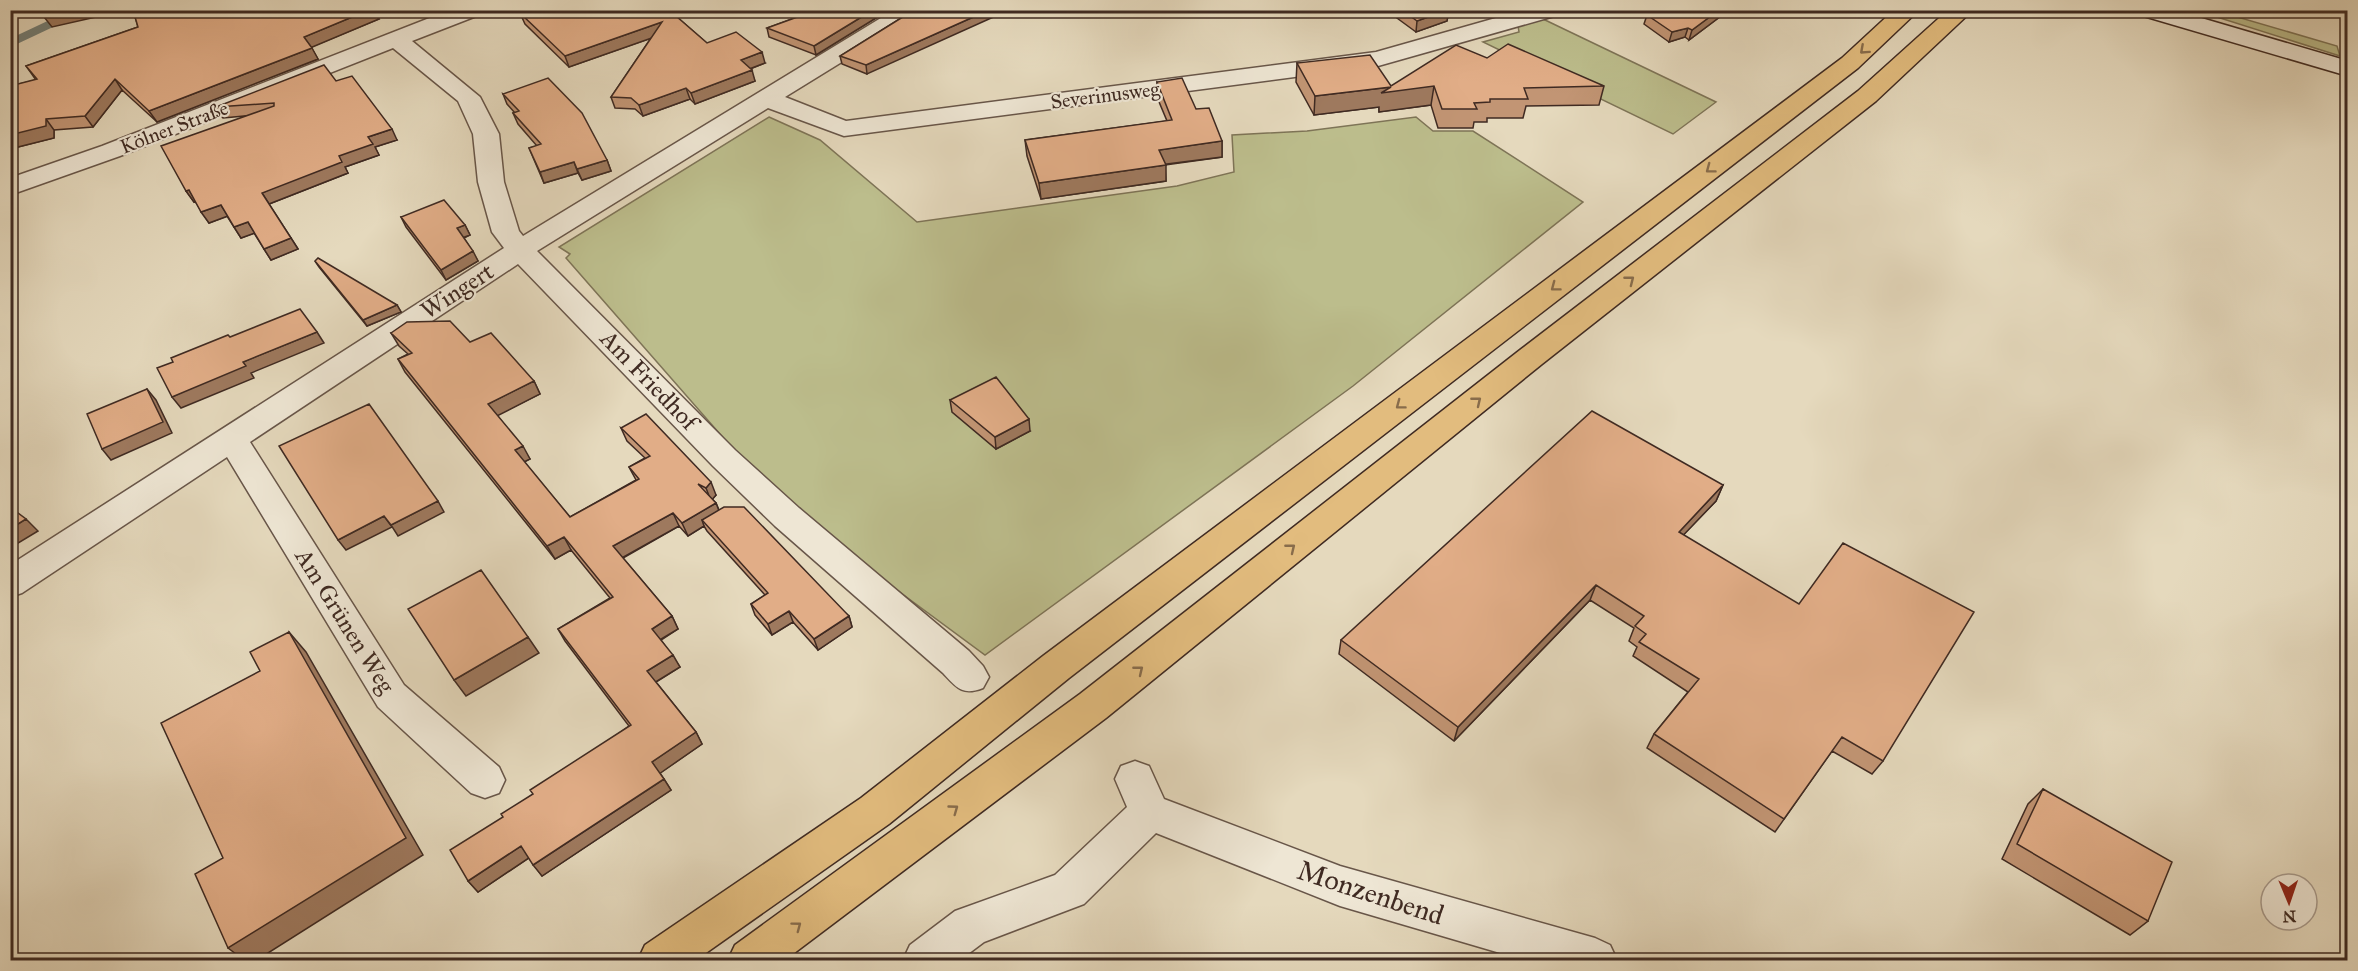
<svg xmlns="http://www.w3.org/2000/svg" width="2358" height="971" viewBox="0 0 2358 971" font-family="'IM FELL Great Primer',serif">
	<rect width="100%" height="100%" fill="#e5d9bd"/>
	<filter id="stains"><feTurbulence type="fractalNoise" baseFrequency=".00333" numOctaves="4"/><feColorMatrix values="0 0 0 0 .2 0 0 0 0 .09 0 0 0 0 .02 0 0 0 .5 -.17"/></filter>
	<radialGradient id="worn" r=".72"><stop offset=".6" stop-color="#630" stop-opacity="0"/><stop offset="1" stop-color="#630" stop-opacity=".3"/></radialGradient>
	<path fill="#bcbd8c" stroke="#7e7457" stroke-width="1.5" d="M2198 11H2217L2337 46 2340 56Z
		M1543 19 1716 102 1673 134 1483 42 1519 32 1518 26Z
		M769 117 820 140 917 222 1177 186 1234 172 1232 135 1307 131 1416 117 1433 131H1473L1583 202 1353 386 985 655 783 506 566 258 570 254 559 247Z"/>
	<g fill="none" stroke-linecap="round" stroke-linejoin="round">
		<path stroke="#73807a" stroke-width="8" d="M10 43 80 10"/>
		<g stroke="#685649" stroke-width="3">
			<path id="street" d="M450 10H482L479 15 412 41 480 97 499 134 504 182 519 231 523 236 894 10H921L918 15 785 97 846 121 1376 52 1524 10H1561L1558 15 1378 66 844 136 768 108 537 251 735 450 799 508 969 651 983 666 989 677 983 688C962 696 957 688 943 673L775 526 713 466 518 264 250 442 404 685 499 767 505 780 499 793 485 798 471 793 378 707 227 457 22 593 10 597V565L504 248 492 232 478 182 473 134 458 101 393 48 120 156 10 195V178L102 146Z
				M1135 761 1149 766 1164 799 1340 866 1595 938 1610 945 1617 960H1524L1340 906 1156 833 1084 904 984 942 960 960H903L910 945 955 911 1055 875 1127 807 1115 779 1121 766Z"/>
		</g>
		<g stroke="#3f2a22" stroke-width="3">
			<path id="secondary" d="M2137 10H2174L2348 61V76L2140 15Z"/>
		</g>
		<g stroke="#3f2a22" stroke-width="3">
			<path id="primary" d="M1894 10H1919L1858 68 1069 678 889 824 696 960H638L645 945 861 798 1043 656 1842 58Z
				M1948 10H1973L1876 101 1542 364 1106 718 785 960H728L735 945 1080 694 1520 350 1858 91Z"/>
		</g>
		<use href="#street" fill="#eee6d4" fill-rule="evenodd"/>
		<use href="#secondary" fill="#eee6d4" fill-rule="evenodd"/>
		<use href="#primary" fill="#e2bc7e" fill-rule="evenodd"/>
	</g>
	<path fill="#c29574" stroke="#3f2a22" stroke-width="1.5" d="M133 10H193V14L204 10H400L378 18 379 19 311 47 318 59 157 122 122 90 93 127 54 130V138L10 149V86L36 80 26 66 138 27Z
		M520 10H669L707 43 765 63 750 69 755 81 695 104 690 99 643 116 635 109 615 108 611 97 651 38 569 67 525 24 520 13H522Z
		M795 10H889L816 55 769 37 767 28 800 16 795 13Z
		M914 10 867 74 842 64 840 56Z
		M1386 10H1449L1447 21 1416 32Z
		M1729 10 1689 40 1685 37 1669 42 1644 24 1647 15Z
		M1487 58 1604 86 1599 105 1526 106 1523 118H1487V122H1474L1473 128H1438L1431 105 1379 112V107L1314 115 1296 82 1297 63 1391 86Z
		M336 81 397 140 375 147 379 155 345 167 348 173 269 204 298 249 271 260 254 233 241 238 227 216 209 223 195 201 194 202 186 191 245 116 223 118 216 107Z
		M1157 82 1196 109 1222 141V157L1165 165 1166 181 1041 199 1027 156 1025 140 1167 121 1157 97Z
		M503 94 607 160 611 171 582 180 578 173 544 183 529 148 537 146 518 124 513 113H515L507 104Z
		M401 217 465 225 470 235 464 238 478 261 446 280 406 227Z
		M315 261 397 305 401 312 367 326 319 267Z
		M391 333 470 342 534 381 540 394 497 415 530 459 524 462 570 517 636 480 629 467 645 458 627 441 621 428 716 495 712 499 716 503 719 510 849 616 852 627 818 650 793 622 772 635 755 615 751 604 765 595 707 531 704 526 688 536 679 526 623 558 672 616 678 629 661 640 680 667 656 682 696 732 702 744 660 773 671 790 542 876 529 858 478 892 468 881 503 817 533 794 629 726 565 641 558 629 610 598 571 550 555 559 405 372 398 359 408 354 399 346Z
		M950 400 1030 431 996 449 952 412Z
		M1723 485 1716 501 1683 535 1883 761 1872 774 1832 751 1775 832 1647 748 1654 734 1688 692 1633 656 1637 647 1629 641 1634 628 1590 600 1454 741 1339 654 1341 640Z
		M2043 789 2148 921 2130 935 2002 859 2028 804Z"/>
	<path fill="#9e795e" stroke="#3f2a22" stroke-width="1.5" d="M72 10H127L52 27 44 17Z
		M188 10H193L196 26 189 15Z
		M369 10H400L378 18 379 19 310 48 304 37Z
		M873 10H889L816 55 814 46Z
		M989 10H1009L867 74 866 65Z
		M1448 10H1449L1447 21 1416 32 1417 21Z
		M1719 10H1729L1689 40 1692 30Z
		M662 22 666 33 569 67 565 56Z
		M1688 28 1685 37 1669 42 1672 32Z
		M312 48 318 59 157 122 149 111Z
		M762 52 765 63 744 71 741 60Z
		M752 70 755 81 695 104 691 93Z
		M115 79 122 90 93 127 85 116Z
		M1434 86 1431 105 1379 112V107L1314 115 1315 96 1391 87Z
		M686 88 690 99 643 116 639 105Z
		M46 119 54 130V138L10 149V135Z
		M392 129 397 140 375 147 379 155 345 167 348 173 269 204 262 193 339 156 368 137Z
		M1222 141V157L1159 165V150Z
		M607 160 611 171 582 180 577 169Z
		M574 162 578 173 544 183 540 172Z
		M1166 165V181L1041 199 1039 183Z
		M189 190 196 201 194 202 186 191Z
		M221 205 228 216 209 223 201 212Z
		M248 222 255 233 241 238 234 227Z
		M465 225 470 235 462 238 457 228Z
		M291 238 298 249 271 260 264 249Z
		M473 251 478 261 446 280 441 270Z
		M397 305 401 312 367 326 363 320Z
		M317 332 324 343 251 373 254 378 181 408 172 397 243 362Z
		M534 381 540 394 495 417 488 404Z
		M147 389 156 400 172 433 111 460 102 449Z
		M1029 419 1030 431 996 449 995 437Z
		M523 446 530 459 522 463 515 450Z
		M711 482 716 495 711 501 706 488Z
		M1723 485 1716 501 1672 547 1679 532Z
		M438 501 444 512 398 536 391 525Z
		M716 503 721 516 702 520 704 526 688 536 682 523Z
		M673 513 679 526 620 559 613 546Z
		M384 516 392 527 346 550 338 540Z
		M26 519 38 531 10 548V529Z
		M564 537 571 550 555 559 547 546Z
		M1596 585 1590 600 1454 741 1458 727Z
		M789 611 793 622 772 635 768 624Z
		M672 616 678 629 658 641 652 629Z
		M849 616 852 627 818 650 814 639Z
		M289 632 306 652 423 855 257 960H244L228 948Z
		M528 637 539 653 466 696 454 680Z
		M673 655 680 667 654 683 647 671Z
		M696 732 702 744 659 774 652 762Z
		M664 779 671 790 542 876 533 865Z
		M521 846 530 857 478 892 468 881Z"/>
	<path fill="#e1ad87" stroke="#3f2a22" stroke-width="1.5" d="M42 10H72L44 17Z
		M133 10H188L189 15 204 10H369L304 37 312 48 149 111 115 79 85 116 46 119V126L10 135V86L37 79 26 66 138 27Z
		M528 10H669L707 43 736 32 762 52 741 60 752 70 691 93 686 88 639 105 631 98 611 97 662 22 565 56 520 13Z
		M802 10H873L814 46 767 28 806 14Z
		M914 10H989L866 65 840 56Z
		M1402 10H1448L1417 21Z
		M1653 10H1719L1692 30 1688 28 1672 32 1647 15Z
		M1508 44 1604 86 1524 88 1528 99H1490V102L1474 103 1477 109H1442L1434 86 1381 93 1391 87 1315 96 1297 63 1370 55 1391 86 1456 45 1487 58Z
		M324 65 336 81 352 76 392 129 368 137 373 144 339 156 342 162 262 193 291 238 264 249 248 222 234 227 221 205 201 212 189 190 186 191 161 146 274 106V103L216 107Z
		M548 78 582 113 607 160 577 169 574 162 540 172 529 148 541 144 513 113 519 111 503 94Z
		M1182 78 1196 109 1209 108 1222 141 1159 150 1166 165 1039 183 1025 140 1172 120 1157 82Z
		M444 200 465 225 457 228 473 251 441 270 401 217Z
		M318 258 397 305 363 320 315 261Z
		M300 309 317 332 243 362 246 366 172 397 157 368 173 362 171 358 228 335 230 337Z
		M450 321 470 342 491 333 534 381 488 404 523 446 515 450 570 517 639 479 629 467 650 456 621 428 646 414 711 482 706 488 698 484 716 503 682 523 673 513 613 546 672 616 652 629 673 655 647 671 696 732 652 762 664 779 533 865 521 846 468 881 450 850 503 817 501 814 533 794 530 790 631 725 558 629 613 597 564 537 547 546 398 359 412 353 391 333 407 322Z
		M996 377 1029 419 995 437 950 400Z
		M147 389 163 422 102 449 87 414Z
		M369 404 438 501 391 525 384 516 338 540 279 446Z
		M1592 411 1723 485 1679 532 1799 604 1843 543 1974 612 1883 761 1842 737 1784 819 1654 734 1699 679 1639 642 1646 634 1635 626 1644 616 1596 585 1458 727 1341 640Z
		M10 507 26 519 10 529Z
		M724 507H744L849 616 814 639 789 611 768 624 751 604 768 593 702 520Z
		M481 570 528 637 454 680 408 609Z
		M289 632 406 838 228 948 195 874 223 858 161 723 260 671 250 652Z
		M2043 789 2172 862 2148 921 2017 844Z"/>
	<defs><path id="oneway-chevron" d="M-2-3.5L2.5 0L-2 3.5" fill="none" stroke-width="1.6" stroke-linecap="round" stroke-linejoin="round" transform="scale(1.5)"/></defs>
	<g stroke="#886c4b">
		<use href="#oneway-chevron" transform="translate(1864 50) rotate(138)"/>
		<use href="#oneway-chevron" transform="translate(1710 169) rotate(143)"/>
		<use href="#oneway-chevron" transform="translate(1630 280) rotate(-38)"/>
		<use href="#oneway-chevron" transform="translate(1555 287) rotate(143)"/>
		<use href="#oneway-chevron" transform="translate(1477 401) rotate(-39)"/>
		<use href="#oneway-chevron" transform="translate(1400 405) rotate(143)"/>
		<use href="#oneway-chevron" transform="translate(1291 548) rotate(-39)"/>
		<use href="#oneway-chevron" transform="translate(1139 670) rotate(-39)"/>
		<use href="#oneway-chevron" transform="translate(954 809) rotate(-36)"/>
		<use href="#oneway-chevron" transform="translate(797 926) rotate(-37)"/>
	</g>
	<g text-anchor="middle" stroke-width="4.5" stroke-linejoin="round" paint-order="stroke">
		<g font-size="20" fill="#3f2a22" stroke="#eee6d4">
			<text transform="translate(1105 95) rotate(-7)" y="7">Severinusweg</text>
			<text transform="translate(174 127) rotate(-21)" y="7">Kölner Straße</text>
		</g>
		<g font-size="24" fill="#3f2a22" stroke="#eee6d4">
			<text transform="translate(457 291) rotate(-33)" y="8">Wingert</text>
			<text transform="translate(649 380) rotate(46)" y="8">Am Friedhof</text>
			<text transform="translate(345 621) rotate(58)" y="8">Am Grünen Weg</text>
		</g>
		<g font-size="28" fill="#3f2a22" stroke="#eee6d4">
			<text transform="translate(1371 892) rotate(18)" y="10">Monzenbend</text>
		</g>
	</g>
	<rect width="2358" height="971" fill="none" stroke="#e5d9bd" stroke-width="36"/>
	<rect x="12" y="12" width="2334" height="947" fill="none" stroke="#3f2a22" stroke-width="3"/>
	<rect x="18" y="18" width="2322" height="935" fill="none" stroke="#3f2a22" stroke-width="1.5"/>
	<g transform="translate(2289 902) rotate(178)"><circle r="28" fill="#eee6d4" stroke="#a89b8d" stroke-width="1.5"/>
	<path d="M0-4.5L10 22L0 15L-10 22Z" fill="#8f2418"/>
	<text y="-9" font-size="16" font-weight="bold" text-anchor="middle" fill="#3f2a22">N</text>
	</g>
	<rect width="100%" height="100%" filter="url(#stains)"/>
	<rect width="100%" height="100%" fill="url(#worn)"/>
</svg>
